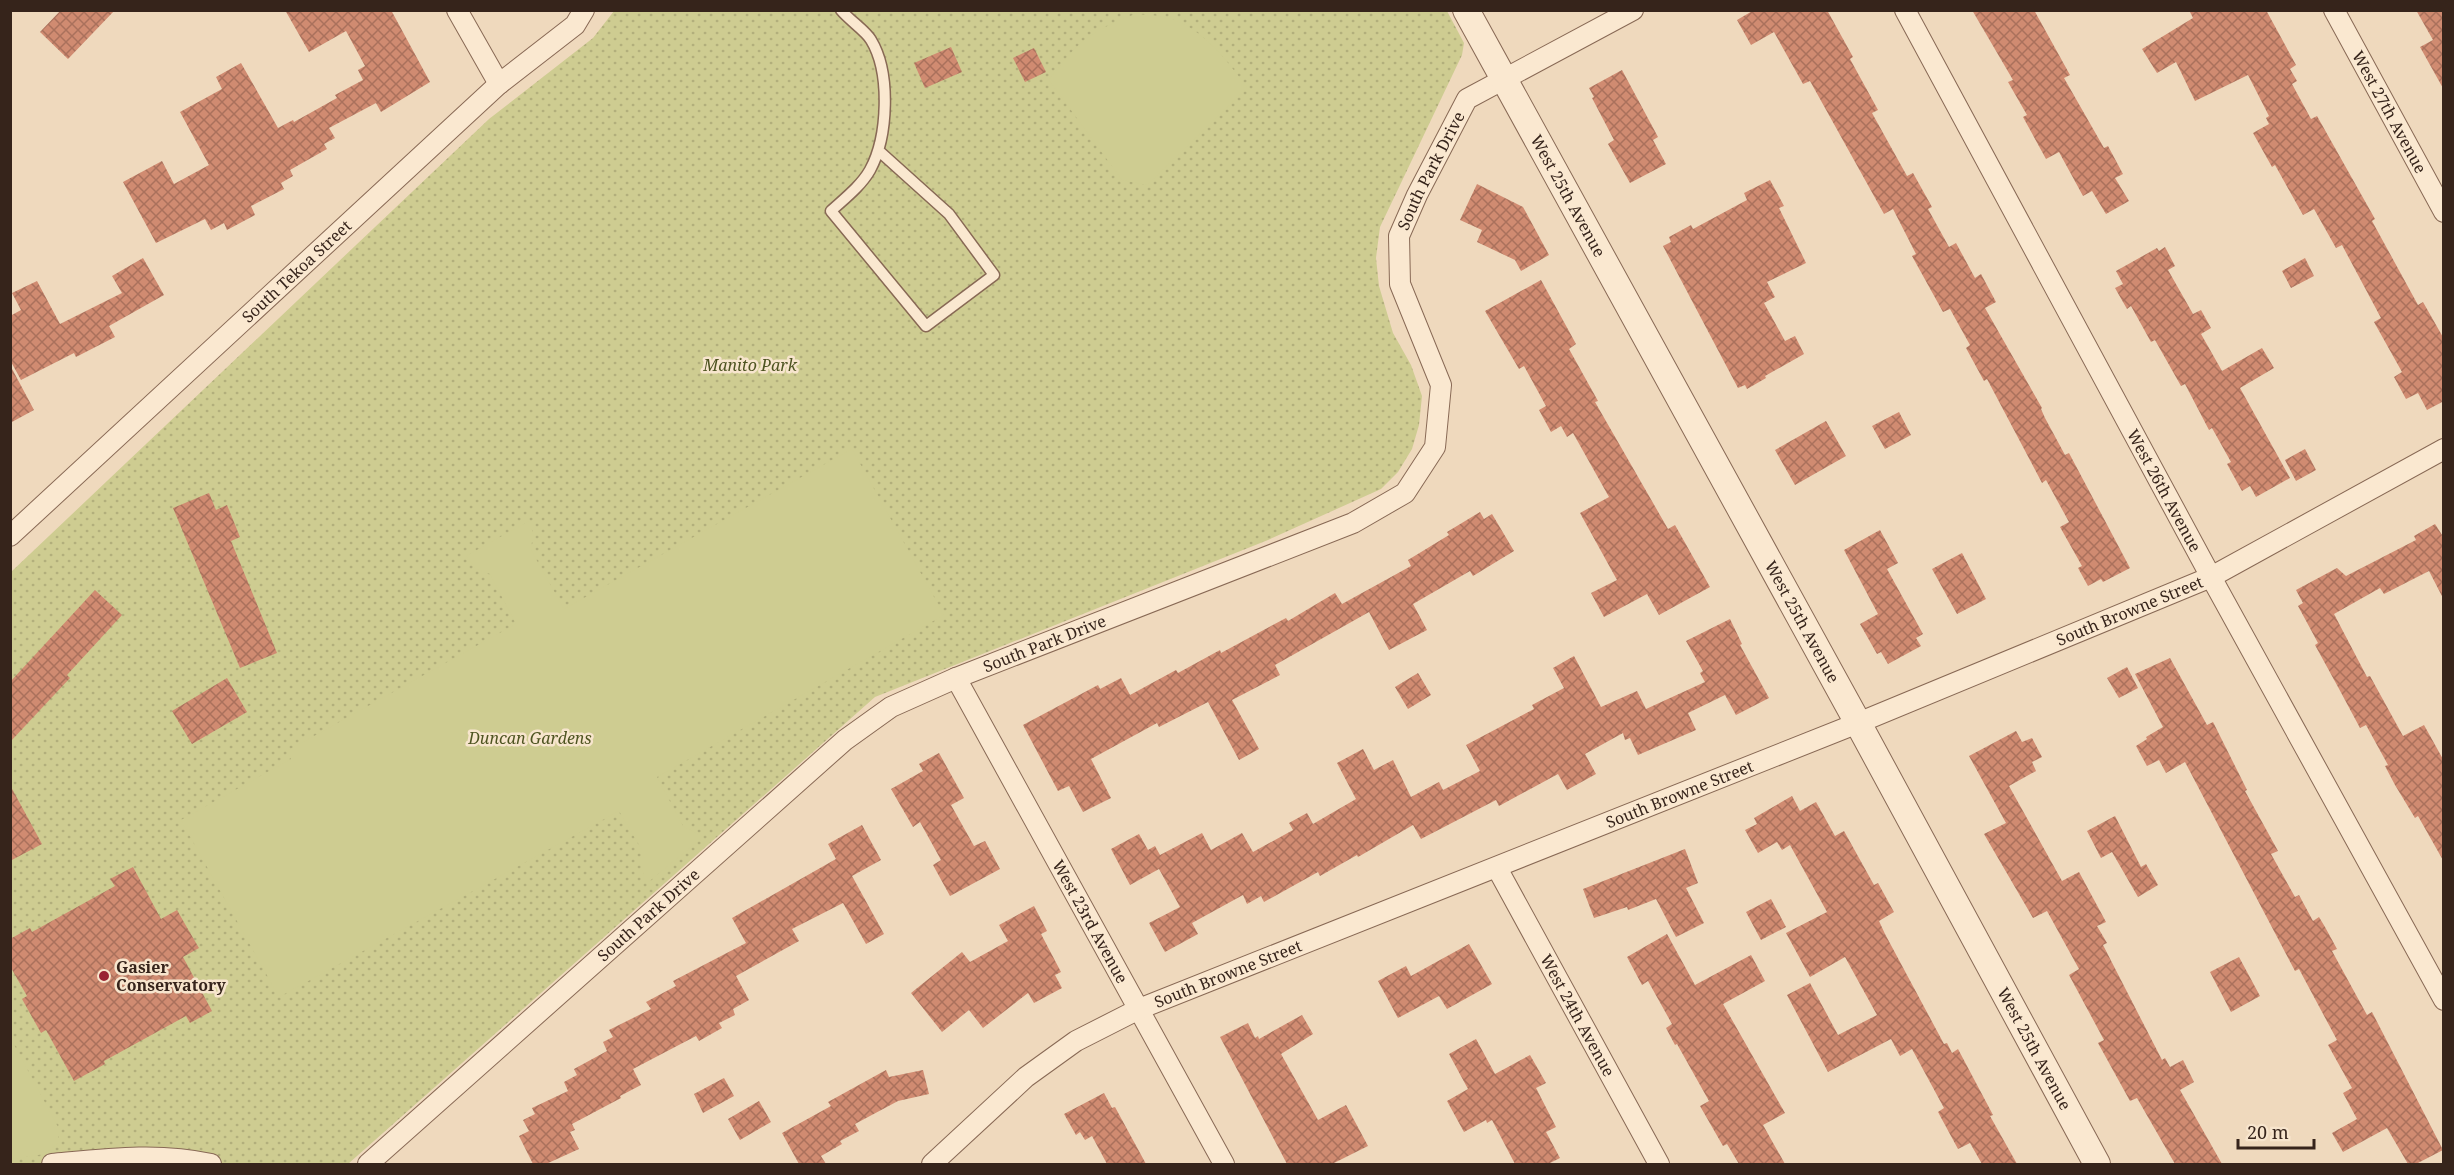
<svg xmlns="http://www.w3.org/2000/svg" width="2454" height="1175" viewBox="0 0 2454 1175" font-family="'Noto Serif',serif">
	<defs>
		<pattern id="grass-dots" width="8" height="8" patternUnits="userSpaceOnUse" patternTransform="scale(1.5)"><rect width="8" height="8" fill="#cecc91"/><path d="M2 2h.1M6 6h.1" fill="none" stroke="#b2af7c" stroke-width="1.8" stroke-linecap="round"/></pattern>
		<pattern id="building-cross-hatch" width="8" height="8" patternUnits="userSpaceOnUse" patternTransform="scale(1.5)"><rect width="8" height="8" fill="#d08b71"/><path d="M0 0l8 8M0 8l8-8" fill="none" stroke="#aa715c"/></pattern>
	</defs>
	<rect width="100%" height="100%" fill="#efd9bd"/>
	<path fill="url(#grass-dots)" d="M614 11H1447L1464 43 1462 55 1380 227 1376 258 1379 286 1393 333 1411 365 1422 396 1419 425 1412 449 1398 472 1381 489 1268 540 875 697 348 1164H11V572L489 119 593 38Z"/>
	<path fill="#cecc91" d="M1135 14C1147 15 1162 15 1172 19 1206 32 1227 60 1247 88L1147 185 1122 180 1049 80C1077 42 1091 31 1135 14Z
		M852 449 944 615 657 777 683 826 703 837 646 884 642 868V850L619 811 279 997 181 820 291 759 287 751 516 624 490 574 476 569 466 556 529 521 533 533 531 550 564 609Z
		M10 1037 58 1127V1143L45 1154 11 1159Z"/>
	<path fill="url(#building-cross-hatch)" d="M61 10H115L68 59 40 32Z
		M285 10H391L430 82 381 112 376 103 329 128 335 138 324 144 327 149 290 170 293 176 281 183 284 189 251 206 255 215 227 230 224 223 211 230 205 219 156 243 123 182 162 161 174 184 209 165 180 112 222 89 216 77 241 63 278 128 293 120 294 122 337 98 335 95 363 80 358 70 365 66 346 31 309 52Z
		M1754 10H1827L1853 57 1850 59 1878 110 1872 113 1907 176 1913 173 1932 207 1928 209 1949 247 1956 243 1975 278 1981 274 1996 302 1985 308 2042 408 2041 409 2045 418 2065 455 2069 453 2130 568 2103 582 2101 579 2088 586 2078 568 2082 566 2060 527 2069 522 2046 480 2042 483 1987 379 1984 381 1966 348 1970 345 1950 309 1943 312 1912 256 1916 254 1893 209 1884 214 1810 81 1803 84 1774 32 1751 45 1737 20Z
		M1972 10H2034L2070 75 2064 78 2104 148 2108 146 2123 174 2115 178 2129 201 2106 214 2092 191 2083 196 2059 152 2046 159 2023 117 2027 115 2008 82 2013 80Z
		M2189 10H2266L2296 65 2290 69 2297 81 2292 84 2311 119 2317 116 2375 219 2372 221 2418 305 2423 302 2444 339V401L2427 410 2418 393 2406 399 2394 377 2402 372 2374 322 2381 318 2342 245 2336 248 2314 209 2303 215 2275 165 2272 167 2253 133 2269 124 2266 118 2269 116 2248 75 2195 101 2176 62 2157 73 2142 49 2193 18Z
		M2416 10H2444V90L2420 47 2433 40Z
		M951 47 962 72 925 88 914 63Z
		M1034 48 1046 72 1025 82 1013 58Z
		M1622 70 1658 137 1653 140 1666 164 1630 183 1608 144 1614 140 1592 98 1594 97 1589 88Z
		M1770 180 1784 206 1779 208 1806 263 1767 282 1775 297 1764 303 1785 341 1795 336 1804 354 1765 376 1766 378 1747 389 1745 385 1738 388 1663 246 1671 242 1669 237 1691 225 1693 229 1747 200 1744 193Z
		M1477 184 1523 207 1549 255 1521 271 1515 260 1477 242 1482 230 1460 220Z
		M2165 247 2175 266 2168 270 2193 314 2201 310 2211 328 2201 334 2222 371 2262 348 2274 368 2240 388 2290 478 2256 497 2250 486 2242 491 2227 464 2231 462 2212 428 2209 430 2185 384 2181 386 2155 340 2151 342 2131 306 2127 309 2115 288 2123 284 2116 271 2157 248 2159 251Z
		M143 258 164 295 109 326 115 337 76 357 74 353 21 380 10 360V316L21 310 12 293 37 281 60 324 122 293 112 276Z
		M2305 258 2314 276 2291 288 2282 271Z
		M1541 280 1576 344 1569 349 1598 401 1595 402 1668 529 1675 525 1710 587 1659 615 1647 594 1604 617 1591 593 1617 580 1580 513 1609 497 1573 433 1567 437 1561 426 1551 432 1539 410 1546 406 1524 366 1519 369 1485 311Z
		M10 365 34 410 10 423Z
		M1899 412 1911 435 1885 449 1872 426Z
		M1826 421 1846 456 1795 485 1775 450Z
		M2305 449 2316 470 2296 481 2285 460Z
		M209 493 216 510 227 505 240 537 231 541 277 653 240 668 173 508Z
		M1480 512 1484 519 1492 514 1514 551 1473 576 1470 571 1413 604 1427 630 1389 650 1369 612 1275 665 1280 675 1232 700 1259 749 1239 760 1208 702 1159 727 1157 723 1091 759 1111 798 1083 812 1069 786 1058 791 1023 725 1098 685 1100 689 1121 678 1130 695 1176 670 1178 673 1220 650 1221 653 1286 618 1288 621 1335 593 1342 604 1411 566 1408 560 1449 535 1447 532Z
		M2435 524 2444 538V600L2429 571 2384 594 2380 588 2334 614 2367 677 2370 676 2403 736 2424 725 2444 761V862L2418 816 2415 818 2395 785 2385 766 2388 765 2366 725 2360 728 2338 687 2315 645 2318 643 2298 606 2303 603 2296 590 2337 568 2346 576 2416 540 2414 536Z
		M1880 530 1898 563 1887 569 1923 634 1916 638 1921 646 1888 664 1881 652 1877 654 1860 624 1878 614 1844 550Z
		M1962 553 1986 599 1957 614 1932 569Z
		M95 590 122 615 67 675 70 678 10 742V682Z
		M1730 619 1742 644 1740 645 1769 698 1736 715 1725 695 1688 713 1696 730 1638 755 1630 738 1625 740 1623 733 1585 754 1596 774 1567 790 1558 774 1499 806 1496 800 1421 839 1413 825 1358 857 1357 855 1320 876 1318 872 1264 902 1261 896 1247 904 1243 895 1192 923 1198 934 1165 952 1149 923 1180 907 1159 869 1130 885 1111 849 1139 834 1148 850 1155 846 1160 855 1202 833 1211 850 1242 833 1253 852 1293 830 1289 823 1307 813 1313 824 1356 799 1337 763 1363 749 1374 770 1393 760 1411 797 1439 782 1443 790 1480 771 1466 745 1534 709 1532 705 1564 688 1553 668 1574 656 1601 707 1637 691 1646 709 1705 682 1700 673 1703 671 1686 641Z
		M2170 658 2207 725 2213 722 2247 790 2245 791 2278 851 2271 854 2295 897 2299 895 2313 921 2319 917 2325 927 2337 949 2332 951 2367 1015 2372 1012 2443 1150 2416 1164H2408L2387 1128 2343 1152 2332 1133 2357 1119 2343 1093 2352 1088 2328 1045 2337 1040 2299 969 2295 971 2185 762 2166 773 2159 760 2147 766 2136 746 2147 739 2146 737 2163 727 2135 674Z
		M2127 667 2138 688 2119 698 2107 678Z
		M1418 673 1431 695 1408 709 1395 687Z
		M227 678 247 712 192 744 172 711Z
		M2016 731 2022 742 2032 738 2042 757 2032 762 2036 771 2009 786 2062 881 2079 872 2106 922 2097 926 2107 943 2103 945 2162 1060 2165 1058 2170 1067 2183 1060 2194 1082 2180 1090 2222 1164H2175L2137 1098 2130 1101 2098 1043 2104 1040 2069 975 2079 969 2047 911 2033 918 1984 834 2006 823 1969 756Z
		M939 753 964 798 951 805 974 846 985 841 1000 869 950 896 933 865 941 860 920 822 913 827 891 789 923 771 919 764Z
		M10 785 42 844 10 861Z
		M1792 796 1800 811 1816 802 1835 836 1844 831 1874 885 1878 883 1894 912 1879 921 1885 934 1944 1044 1947 1043 1952 1053 1958 1049 1993 1115 1990 1116 2017 1164H1982L1970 1143 1958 1149 1938 1112 1944 1108 1912 1049 1900 1056 1891 1039 1828 1072 1787 995 1810 983 1838 1035 1877 1015 1845 957 1810 977 1786 933 1827 912 1790 845 1782 850 1777 842 1758 853 1745 830 1757 824 1754 818Z
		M2115 816 2141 867 2146 864 2158 885 2138 897 2112 852 2101 858 2087 831Z
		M862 825 881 860 852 876 884 934 866 944 843 903 792 929 799 941 736 976 749 1000 733 1009 735 1015 719 1023 722 1028 699 1041 696 1036 633 1069 641 1085 620 1096 621 1098 572 1124 575 1130 570 1132 579 1149 546 1164H533L519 1136 529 1131 523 1120 535 1114 532 1108 568 1091 564 1082 577 1075 574 1069 607 1051 603 1042 613 1037 609 1030 651 1009 646 1002 676 986 673 981 746 943 732 918 836 859 828 844Z
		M1685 849 1698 883 1686 888 1704 923 1676 937 1656 899 1628 910 1627 907 1594 918 1583 889Z
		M133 867 161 919 177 910 189 931 199 948 183 957 212 1011 190 1023 186 1016 104 1061 105 1064 74 1081 46 1030 41 1033 22 999 27 996 10 966V939L30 928 32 932 115 886 110 879Z
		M1771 899 1786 927 1761 940 1746 912Z
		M1034 906 1047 931 1041 934 1061 972 1055 975 1062 988 1034 1003 1028 993 983 1028 969 1010 942 1032 911 993 962 952 970 962 1008 941 999 925Z
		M1667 934 1695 985 1751 955 1765 981 1723 1004 1785 1113 1763 1125 1785 1164H1739L1727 1144 1723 1146 1700 1106 1709 1101 1677 1044 1675 1045 1666 1028 1672 1024 1648 981 1642 985 1627 957Z
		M1469 944 1492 984 1447 1009 1439 996 1398 1018 1378 981 1406 966 1411 976Z
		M2239 957 2260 996 2231 1012 2210 972Z
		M1302 1015 1313 1034 1281 1054 1318 1120 1346 1105 1368 1146 1332 1164H1287L1220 1037 1248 1023 1255 1038 1258 1036 1259 1039Z
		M1476 1039 1495 1074 1530 1055 1546 1083 1536 1088 1556 1127 1546 1132 1560 1158 1548 1164H1515L1492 1120 1487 1123 1486 1120 1464 1132 1447 1101 1468 1089 1449 1054Z
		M886 1070 889 1077 923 1070 929 1094 898 1101 855 1124 859 1131 840 1141 842 1144 821 1156 826 1164H799L782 1133 831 1106 828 1102Z
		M724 1078 734 1096 703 1113 694 1094Z
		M1104 1093 1112 1108 1115 1107 1146 1164H1107L1092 1136 1085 1140 1080 1132 1076 1135 1064 1114Z
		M759 1101 771 1122 740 1140 728 1119Z"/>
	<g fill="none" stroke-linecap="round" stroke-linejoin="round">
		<g stroke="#886955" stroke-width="13">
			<path id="service" d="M841 10C849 20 866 31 871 40 891 73 888 137 870 170 861 186 844 199 831 211L926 326 994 275 949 214 879 151"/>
		</g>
		<g stroke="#886955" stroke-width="22">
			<g id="minor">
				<path d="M457 10 499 84"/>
				<path id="s1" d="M1905 10 2211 577 2444 1000"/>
				<path id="s2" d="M2334 10 2444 212"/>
				<path id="s3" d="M10 536 499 84 575 25 584 10"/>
				<path id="s4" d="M956 678 1224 1164"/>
				<path id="s5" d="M1497 868 1659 1164"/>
				<path d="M52 1164C105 1159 158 1152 211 1164"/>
				<path id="s6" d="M368 1164 845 740 891 707 956 678 1353 523 1405 493 1435 447 1441 385 1400 284 1399 236 1417 195 1467 99 1633 10"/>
				<path id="s7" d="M932 1164 1026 1077 1076 1041 1139 1009 1858 723 2211 577 2444 449"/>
			</g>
		</g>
		<g stroke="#886955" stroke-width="28">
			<g id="tertiary">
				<path id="s8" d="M1466 10 1858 723 2097 1164"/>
			</g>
		</g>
		<use href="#service" stroke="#fae8d0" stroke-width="10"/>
		<use href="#minor" stroke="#fae8d0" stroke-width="20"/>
		<use href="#tertiary" stroke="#fae8d0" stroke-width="26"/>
	</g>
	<circle fill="#992334" stroke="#f7e5cd" stroke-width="2" cx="104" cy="976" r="6"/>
	<g text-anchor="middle" stroke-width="5" stroke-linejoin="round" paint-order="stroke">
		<g font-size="16" fill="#36241b" stroke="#f7e5cd">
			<text dy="6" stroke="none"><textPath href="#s2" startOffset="116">West 27th Avenue</textPath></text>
			<text dy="6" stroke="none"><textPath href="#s6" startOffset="1599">South Park Drive</textPath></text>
			<text dy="6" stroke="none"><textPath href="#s8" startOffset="212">West 25th Avenue</textPath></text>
			<text dy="6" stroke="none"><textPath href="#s3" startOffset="390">South Tekoa Street</textPath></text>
			<text dy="6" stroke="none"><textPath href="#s1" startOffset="546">West 26th Avenue</textPath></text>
			<text dy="6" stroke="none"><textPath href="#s7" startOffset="1328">South Browne Street</textPath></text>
			<text dy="6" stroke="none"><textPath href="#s8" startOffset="698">West 25th Avenue</textPath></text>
			<text dy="6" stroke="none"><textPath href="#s6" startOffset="861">South Park Drive</textPath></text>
			<text dy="6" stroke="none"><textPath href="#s7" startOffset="842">South Browne Street</textPath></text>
			<text dy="6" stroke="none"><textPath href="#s6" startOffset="375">South Park Drive</textPath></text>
			<text dy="6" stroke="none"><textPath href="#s4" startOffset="278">West 23rd Avenue</textPath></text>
			<text dy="6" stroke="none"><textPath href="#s7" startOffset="356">South Browne Street</textPath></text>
			<text dy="6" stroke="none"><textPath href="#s5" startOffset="168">West 24th Avenue</textPath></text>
			<text dy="6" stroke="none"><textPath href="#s8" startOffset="1184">West 25th Avenue</textPath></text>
		</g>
		<g font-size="16" font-style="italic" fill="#4e5421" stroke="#f7e5cd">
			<text x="750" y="371">Manito Park</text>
			<text x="530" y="744">Duncan Gardens</text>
		</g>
		<g font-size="16" font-weight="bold" fill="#36241b" stroke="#f7e5cd" text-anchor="start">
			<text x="116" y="973">Gasier<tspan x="116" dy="18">Conservatory</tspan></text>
		</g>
	</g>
	<rect width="2454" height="1175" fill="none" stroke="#36241b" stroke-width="24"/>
	<path d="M2238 1139v9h76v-9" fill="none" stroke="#36241b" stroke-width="3"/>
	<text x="2247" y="1139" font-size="18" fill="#36241b" stroke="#f7e5cd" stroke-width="4.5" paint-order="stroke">20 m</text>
</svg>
